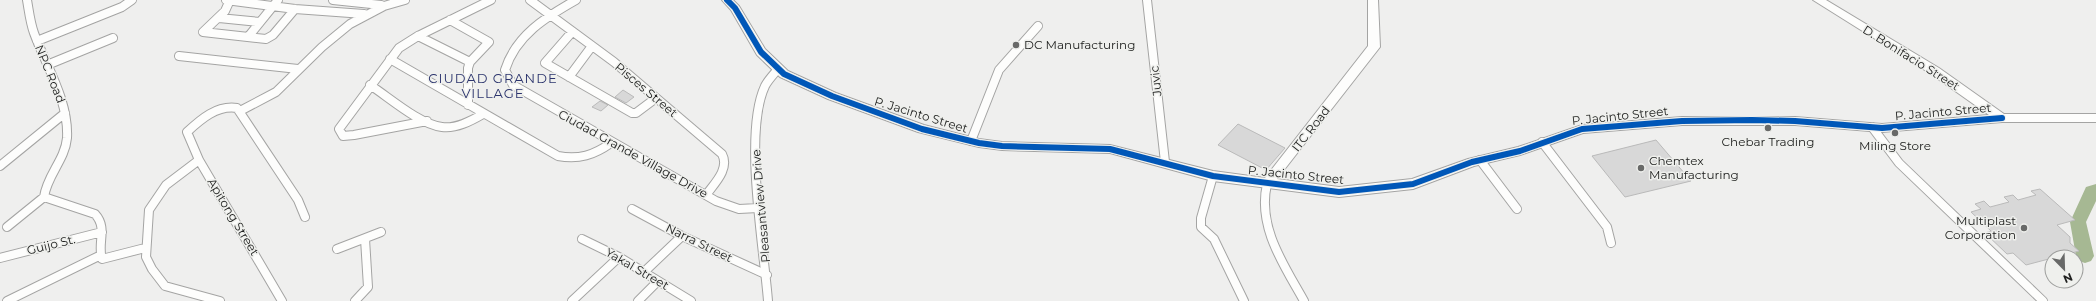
<svg xmlns="http://www.w3.org/2000/svg" width="2096" height="301" viewBox="0 0 2096 301" font-family="Montserrat,sans-serif">
	<rect width="100%" height="100%" fill="#efefee"/>
	<g fill="none" stroke-linecap="round" stroke-linejoin="round">
		<path fill="#a6b893" fill-rule="evenodd" d="M2096 184V201L2086 222 2094 256 2091 261 2085 263 2079 261 2076 256 2070 222 2086 187Z"/>
	</g>
	<path fill="#d8d8d8" stroke="#bababa" d="M623 90 634 97 626 103 615 97Z
		M600 101 608 105 601 111 592 107Z
		M1238 124 1285 148 1266 170 1218 145Z
		M1656 140 1691 181 1625 197 1592 156Z
		M2040 189 2075 220 2057 225 2070 237V243L2079 251 2026 265 2013 253 2007 254 1985 233 1991 231 1971 212 1981 209 1975 204 1984 201 1990 207 2009 202 2004 197 2013 195 2018 200 2036 195 2031 191Z"/>
	<g fill="none" stroke-linecap="round" stroke-linejoin="round">
		<g stroke="#a4a4a3" stroke-width="10">
			<path id="street" d="M27 0C29 11 30 22 34 33 46 66 69 101 67 138 65 160 47 175 44 197
				M226 0 295 9 364 14
				M230 0 225 11 203 32 266 39 273 35 295 9
				M333 0 381 5
				M530 0 614 62 722 154C730 169 714 184 706 195
				M576 0C546 17 516 35 505 70L513 85 716 201 739 209 758 208
				M1147 0 1165 162
				M219 18 260 22
				M450 20 489 42 470 62 468 68V105
				M572 32 545 63 632 113H636L656 98
				M418 36 470 62
				M248 37 278 0
				M37 41 122 7 132 0
				M179 56 298 69
				M390 59 558 156C579 160 594 155 611 143
				M47 65 113 38
				M569 77 592 46
				M370 85C390 98 419 124 442 127 456 129 471 121 483 114
				M240 111 276 92 322 47 350 24 384 6 405 0
				M427 121 354 135 343 136 339 129 399 48 418 36 491 0
				M1872 127 1899 163 2043 301
				M971 141 999 70 1038 26
				M1542 142 1607 227 1611 243
				M199 160 166 185 149 210 146 257 152 269 165 286 220 301
				M1480 160 1517 209
				M0 166 65 113
				M1213 176 1201 218V227L1214 239 1244 301
				M1267 184C1257 227 1284 265 1304 301
				M44 197 95 214C108 228 97 243 102 259L145 248
				M632 209 682 236 767 275
				M7 227 44 197
				M582 239 619 257 691 301
				M337 249 381 232
				M0 258 102 232
				M644 272 682 236
				M7 301 101 255
				M282 301 199 160 187 132C201 119 217 105 237 108L298 200 305 217
				M355 301 368 287 365 239
				M572 301 619 257
				M638 301 658 281
				M768 301C764 248 743 133 765 86 768 80 774 74 778 69"/>
		</g>
		<g stroke="#a4a4a3" stroke-width="2">
			<path id="secondary" d="M722 0H733L739 6 765 49 788 71 836 93 924 125 979 139 1002 142 1110 145 1213 171 1265 178 1368 46V0H1378L1380 47 1277 179 1339 187 1412 179 1468 159 1518 147 1582 125 1682 117H1795L1882 124 1989 115 1931 74 1813 0H1826L1939 68 2004 114H2096V122H2002L1882 132 1795 125H1682L1583 133 1520 155 1474 166 1413 189 1339 197 1213 181 1110 153 1002 150 979 147 918 132 828 99 780 77 757 55 731 10Z"/>
		</g>
		<use href="#street" stroke="#fdfdfc" stroke-width="8"/>
		<use href="#secondary" fill="#fdfdfc" fill-rule="evenodd"/>
		<g stroke="#eff0ed" stroke-width="8">
			<path id="cycleway" d="M727 0 735 8 761 52 784 74 832 96 922 129 979 143 1002 146 1110 149 1213 176 1339 192 1413 184 1472 162 1520 151 1582 129 1682 121 1752 120 1795 121 1882 128 2002 118"/>
		</g>
		<use href="#cycleway" stroke="#0057b8" stroke-width="6"/>
	</g>
	<g fill="#686968" stroke="#eff0ed" stroke-width="1.5">
		<circle cx="1016" cy="45" r="4"/>
		<circle cx="1768" cy="128" r="4"/>
		<circle cx="1895" cy="133" r="4"/>
		<circle cx="1641" cy="168" r="4"/>
		<circle cx="2024" cy="228" r="4"/>
	</g>
	<g text-anchor="middle" stroke-width="3" stroke-linejoin="round" paint-order="stroke">
		<g font-size="12" fill="#202120" stroke="#eff0ed" text-anchor="start">
			<text x="1024" y="49">DC Manufacturing</text>
			<text x="1768" y="146" text-anchor="middle">Chebar Trading</text>
			<text x="1895" y="150" text-anchor="middle">Miling Store</text>
			<text x="1649" y="165">Chemtex<tspan x="1649" dy="14">Manufacturing</tspan></text>
			<text x="2016" y="225" text-anchor="end">Multiplast<tspan x="2016" dy="14">Corporation</tspan></text>
		</g>
		<g font-size="12" fill="#202120" stroke="#eff0ed">
			<text transform="translate(1911 58) rotate(32)" y="4">D. Bonifacio Street</text>
			<text transform="translate(50 74) rotate(68)" y="4">NPC Road</text>
			<text transform="translate(1156 81) rotate(-96)" y="4">Juvic</text>
			<text transform="translate(646 90) rotate(40)" y="4">Pisces Street</text>
			<text transform="translate(1943 112) rotate(-5)" y="4">P. Jacinto Street</text>
			<text transform="translate(921 115) rotate(17)" y="4">P. Jacinto Street</text>
			<text transform="translate(1620 116) rotate(-6)" y="4">P. Jacinto Street</text>
			<text transform="translate(1311 129) rotate(-52)" y="4">ITC Road</text>
			<text transform="translate(633 154) rotate(29)" y="4">Ciudad Grande Village Drive</text>
			<text transform="translate(1296 175) rotate(6)" y="4">P. Jacinto Street</text>
			<text transform="translate(761 206) rotate(-95)" y="4">Pleasantview Drive</text>
			<text transform="translate(233 217) rotate(59)" y="4">Apitong Street</text>
			<text transform="translate(699 243) rotate(26)" y="4">Narra Street</text>
			<text transform="translate(51 245) rotate(-14)" y="4">Guijo St.</text>
			<text transform="translate(637 269) rotate(30)" y="4">Yakal Street</text>
		</g>
		<g font-size="13" letter-spacing="1" fill="#2b336d" stroke="#eff0ed">
			<text x="493" y="83">CIUDAD GRANDE<tspan x="493" dy="15">VILLAGE</tspan></text>
		</g>
	</g>
	<g transform="translate(2064 269) rotate(157)"><circle r="19" fill="#eff0ed" stroke="#9c9d9b"/>
	<path d="M0-3L7 15L0 10L-7 15Z" fill="#686968"/>
	<text y="-6" font-size="11" font-weight="bold" text-anchor="middle" fill="#202120">N</text>
	</g>
</svg>
